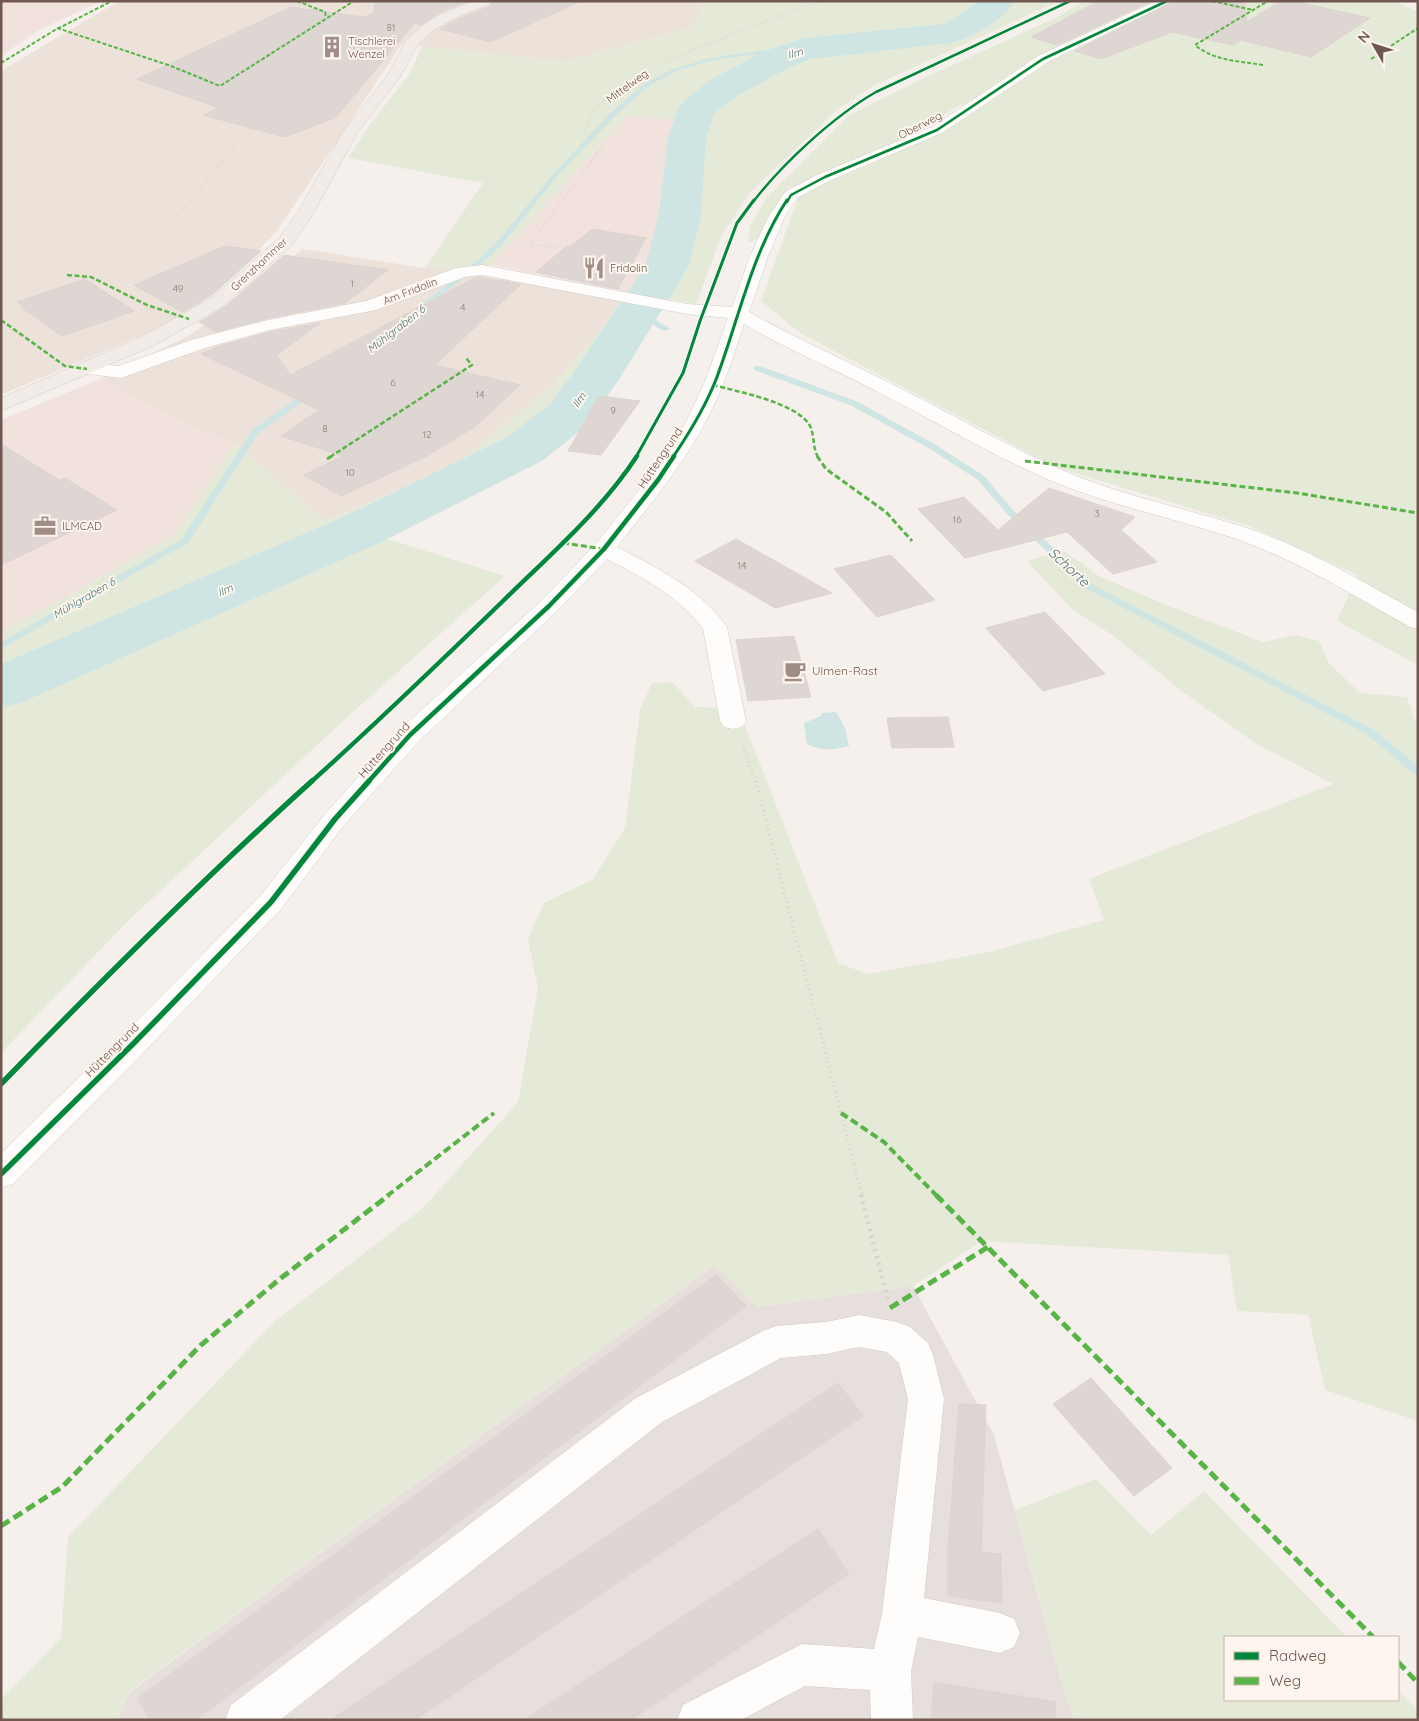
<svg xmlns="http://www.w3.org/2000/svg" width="1419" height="1721" viewBox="0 0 1419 1721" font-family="Quicksand,sans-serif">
	<rect width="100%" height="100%" fill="#f5f0ec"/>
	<path fill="#ede2da" d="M119 1H704L693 27 565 62 402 44 277 231 228 281 183 318 1 395V71Z
		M302 249 425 268 454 269 625 300 556 382 452 468 324 521 234 444 193 428 100 379 188 336 248 296Z"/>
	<path fill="#f2e2de" d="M1 1H102L39 30 1 56Z
		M628 115 681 121 670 213 677 267 636 294 491 265Z
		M100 379 193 428 234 444 175 534 52 605 1 631V420Z"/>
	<path fill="#e6dfdb" d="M715 1265 757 1307 913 1286 994 1435 1064 1692 1075 1720H117L130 1692Z"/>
	<path fill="#e5ead8" d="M704 1H1059L875 85 838 109 750 192 721 237 696 304 636 294 677 267 670 213 681 121 628 115 491 265 454 269 425 268 483 183 348 158 369 126 410 73 422 46 565 62 692 27Z
		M1084 1H1095L1091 4 1097 1H1393L1418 11V665L1337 621 1357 575 1252 527 1055 467 800 333 761 301 799 195 943 132 991 101 958 106 918 132 788 189 759 239 748 243 750 225 767 197 849 115 913 83 1055 18Z
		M625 300 658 311 569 424 544 447 449 496 369 533 505 576 343 721 129 920 1 1053V631L52 605 175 534 234 444 324 521 452 468 556 382Z
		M1064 551 1099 576 1164 604 1263 642 1295 635 1319 641 1329 663 1360 693 1407 697 1418 730V1421L1325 1390 1308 1315 1237 1311 1228 1255 982 1241 913 1286 757 1307 715 1265 130 1691 117 1720H1V1699L61 1638 68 1537 274 1322 422 1209 518 1102 538 988 528 939 544 903 593 879 625 828 640 710 652 683 672 682 695 707 738 708 838 963 868 974 989 952 1104 920 1089 879 1333 784 1255 743 1183 692 1115 637 1072 609 1027 561Z
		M1096 1479 1151 1535 1204 1491 1347 1637H1225V1700H1398V1690L1418 1710V1720H1075L1064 1692 1015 1510Z"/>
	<path fill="#cfe5e4" d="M836 712 845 728 849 746C834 750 820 751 807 744L804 723 821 716V713Z"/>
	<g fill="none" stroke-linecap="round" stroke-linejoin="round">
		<path fill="#cfe5e4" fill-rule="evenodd" d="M805 47 807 50 739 56 707 62 677 71 650 85 616 115 560 173 501 246 478 267 417 315 410 313 473 264 496 243 556 171 611 112 646 83 673 69 707 59 739 53Z
			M633 310H639L671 329 664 331 633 314Z
			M754 366H760L856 401 936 445 984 476 1014 511 1093 585 1374 730 1418 766V775L1414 774 1366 734 1087 589 1008 515 978 480 930 449 850 405 754 370Z
			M307 391 314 393 258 434 188 543 1 649V642L182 539 252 430Z"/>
		<path fill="#cfe5e4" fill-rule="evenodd" d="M978 1H1015C1001 22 975 37 951 43L811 59 791 67 736 96 714 114 706 136 701 214 689 266 618 381 586 426 542 461 381 542 23 702 1 708V664L341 518 504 439 550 404 573 373 645 266 659 214 668 136 678 109 684 101 710 80 765 51 805 38 943 24 965 12Z"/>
	</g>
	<path fill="#ded6d2" stroke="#ddd3cf" d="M375 1H467L440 12 421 25 415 23 335 118 284 137 203 115 219 108 137 79 291 7 364 17 374 13Z
		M493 1H581L491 42 440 29 452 22 491 6Z
		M1099 1H1151L1057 45 1031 37Z
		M1175 1H1244L1247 22 1281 1H1292L1370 18 1311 57 1240 40 1233 45 1172 32 1101 59 1075 51Z
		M592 229 646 238 618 289 536 272 567 246H571Z
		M225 246 261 251 212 295 182 312 134 285Z
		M284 255 388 270 345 303 268 318 216 332 199 322 226 306Z
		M477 277 521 284 435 365 520 385 476 426 427 456 341 496 304 475 343 456 281 436 319 410 201 354 217 347 270 332 320 323 277 355 290 375Z
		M85 279 134 311 62 336 22 308 25 307 17 302Z
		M599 396 640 401 601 455 568 451Z
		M1 444 59 480 65 478 117 510 1 565Z
		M1049 488 1135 517 1121 530 1157 562 1113 574 1067 532 965 558 918 509 964 497 998 530Z
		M736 539 832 593 775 608 695 561Z
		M891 555 935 600 877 617 834 569Z
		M1045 612 1105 674 1043 691 986 628Z
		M794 636 811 697 748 701 736 640Z
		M948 717 954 747 892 748 887 718Z
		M716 1275 746 1306 196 1720H150L138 1698Z
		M1091 1378 1172 1468 1134 1496 1053 1404Z
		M838 1383 863 1416 415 1720H330Z
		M959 1404 986 1405 981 1552 1001 1554 1002 1603 948 1596V1548Z
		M818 1529 849 1574 631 1720H524Z
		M934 1682 1056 1702 1055 1720H931Z"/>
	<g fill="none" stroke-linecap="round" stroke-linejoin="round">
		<g stroke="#d2ccc7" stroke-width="1">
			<path id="minor" d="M1156 1H1173L1048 62 942 133 831 180 797 198 785 216 768 256 749 312C795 338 843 359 890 383 950 413 1007 447 1069 473 1129 498 1194 510 1256 531 1313 551 1365 584 1418 612V629L1410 627C1355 597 1301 562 1242 541 1180 519 1115 507 1054 482 993 456 935 421 876 391 832 368 787 349 744 324 733 357 723 390 706 421 683 466 648 507 617 547 658 568 700 589 727 627L746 721 742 727 733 729 724 727 720 721 703 628C678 596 642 577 607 559L557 611 419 741 344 825 281 909 144 1052 13 1184 1 1188V1153L122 1036 261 895 326 813 401 729 541 601 596 544 650 476 686 422 706 379 728 318 687 314 482 275 465 277 376 310 270 330 205 348 121 378 80 373 77 369 80 365 87 363 119 366 191 340 268 320 366 301 456 268 482 265 687 304 732 307 750 256 769 216 785 192 819 174 932 127 1038 56Z
				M859 1315 897 1322 910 1327 928 1343 933 1355 944 1399 924 1598 1000 1613 1014 1619 1020 1633 1014 1647 1000 1653 918 1637 911 1671 913 1720H871L870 1690 805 1686 741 1720H677L683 1705 802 1644 874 1649 882 1614 908 1399 899 1363 887 1352 859 1347 826 1354 781 1358 662 1422 280 1720H225L231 1705 636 1398 763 1331 776 1326 826 1322Z"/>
		</g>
		<g stroke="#d3cbc7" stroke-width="1">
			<path id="major" d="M473 1H491L490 4 451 20 433 31 418 44 400 77 357 133 314 212 292 245 225 305 155 345 1 411V398L141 337 213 297 280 237 298 212 343 132 387 76 407 39 423 25 441 14Z"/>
		</g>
		<path stroke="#d6cfcc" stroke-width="2" stroke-dasharray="0.5 2" stroke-linecap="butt" d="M158 239 269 105
			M557 247 530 244 604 144 583 134 592 113 605 100 619 88 651 68 702 46 819 1"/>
		<path stroke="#d6cfcc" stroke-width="2.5" stroke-dasharray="1 3" stroke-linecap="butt" d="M743 747 756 782"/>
		<path stroke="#d6cfcc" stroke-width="3" stroke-dasharray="1 4" stroke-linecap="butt" d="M756 781 862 1196"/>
		<path stroke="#d6cfcc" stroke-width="4.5" stroke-dasharray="2 5" stroke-linecap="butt" d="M861 1195 888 1300"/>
		<use href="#minor" fill="#fefdfc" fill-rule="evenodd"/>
		<use href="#major" fill="#f1ece7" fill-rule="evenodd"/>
		<path stroke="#59b447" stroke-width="2" stroke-dasharray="4 2" stroke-linecap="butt" d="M297 1 325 12 326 17
			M1212 1 1253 10
			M57 28 171 66 220 86 354 1
			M1371 59 1418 28
			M1 63 55 30 112 1
			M1263 65C1239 61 1214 61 1195 45L1268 1"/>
		<path stroke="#59b447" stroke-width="2.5" stroke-dasharray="5 2.5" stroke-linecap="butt" d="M67 275 91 277 147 305 189 319
			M1 320 65 366 87 369
			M713 385C739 392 793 402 809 424 815 434 812 447 818 457
			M330 457 472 365 466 358"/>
		<path stroke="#59b447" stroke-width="3" stroke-dasharray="6 3" stroke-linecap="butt" d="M817 456 826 469 886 512 912 541
			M327 459 332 456
			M1025 461 1297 493 1418 513
			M563 543 604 549"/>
		<path stroke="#59b447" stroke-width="4" stroke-dasharray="8 4" stroke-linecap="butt" d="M841 1113 884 1142 937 1196
			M387 1196 494 1113"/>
		<path stroke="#59b447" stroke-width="5" stroke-dasharray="10 5" stroke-linecap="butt" d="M936 1195 1373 1637
			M890 1308 988 1247
			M1 1526 62 1487 201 1345 281 1278 389 1195
			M1398 1662 1418 1683"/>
		<g stroke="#fdf5ee" stroke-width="4.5">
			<path id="cycleway-far3" d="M753 202C783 163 834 116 876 92L1070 1
				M787 202 791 195 825 177 937 130 1043 59 1167 1"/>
		</g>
		<g stroke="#fdf5ee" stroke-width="5">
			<path id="cycleway-far2" d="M636 457 683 373 700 321 737 223 754 200
				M673 457C690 432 706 406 717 377 739 318 752 253 787 200"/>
		</g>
		<g stroke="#fdf5ee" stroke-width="7">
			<path id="cycleway-far1" d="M311 782C377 723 440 662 504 600 550 555 601 511 637 456
				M368 782 410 735 549 606 604 549 658 480 674 456"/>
		</g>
		<g stroke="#fdf5ee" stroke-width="9">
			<path id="cycleway" d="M1 1084C102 980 204 878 312 781
				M1 1174 133 1044 271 902 335 819 369 781"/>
		</g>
		<use href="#cycleway-far3" stroke="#00873e" stroke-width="2.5"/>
		<use href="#cycleway-far2" stroke="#00873e" stroke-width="3"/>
		<use href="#cycleway-far1" stroke="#00873e" stroke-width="4.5"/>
		<use href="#cycleway" stroke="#00873e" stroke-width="5.5"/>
	</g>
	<defs>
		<g id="building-bare" transform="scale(1.725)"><path d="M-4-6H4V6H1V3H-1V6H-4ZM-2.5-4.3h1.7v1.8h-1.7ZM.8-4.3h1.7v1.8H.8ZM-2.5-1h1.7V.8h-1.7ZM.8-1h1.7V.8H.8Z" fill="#9f8d86" stroke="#fdf5ee" stroke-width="2.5" paint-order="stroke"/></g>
		<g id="restaurant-bare" transform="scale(1.725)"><path d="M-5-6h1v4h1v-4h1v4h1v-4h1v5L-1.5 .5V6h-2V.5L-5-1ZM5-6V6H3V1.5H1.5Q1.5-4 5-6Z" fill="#9f8d86" stroke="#fdf5ee" stroke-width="2.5" paint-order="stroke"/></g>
		<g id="office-bare" transform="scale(1.725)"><path d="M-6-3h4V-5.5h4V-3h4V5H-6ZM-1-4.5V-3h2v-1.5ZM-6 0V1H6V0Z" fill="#9f8d86" stroke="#fdf5ee" stroke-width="2.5" paint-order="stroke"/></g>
		<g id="cafe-bare" transform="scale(1.725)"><path d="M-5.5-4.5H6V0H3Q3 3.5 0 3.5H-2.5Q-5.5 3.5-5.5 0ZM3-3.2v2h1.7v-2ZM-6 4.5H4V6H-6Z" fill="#9f8d86" stroke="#fdf5ee" stroke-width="2.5" paint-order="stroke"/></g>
	</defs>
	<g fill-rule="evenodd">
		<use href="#building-bare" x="332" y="47"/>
		<use href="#restaurant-bare" x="594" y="268"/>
		<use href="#office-bare" x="45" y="526"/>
		<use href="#cafe-bare" x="795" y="671"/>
	</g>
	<g text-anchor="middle" stroke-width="4" stroke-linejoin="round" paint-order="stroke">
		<g font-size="10" fill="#8e7a72">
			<text x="391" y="31">81</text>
			<text x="352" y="287">1</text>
			<text x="178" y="292">49</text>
			<text x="463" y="311">4</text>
			<text x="393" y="386">6</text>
			<text x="480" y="398">14</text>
			<text x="613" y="414">9</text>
			<text x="325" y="432">8</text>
			<text x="427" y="438">12</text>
			<text x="350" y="476">10</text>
			<text x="1097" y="517">3</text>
			<text x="957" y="523">16</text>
			<text x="742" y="569">14</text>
		</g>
		<g font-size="11" fill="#70574f" stroke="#fdf5ee" text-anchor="start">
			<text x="348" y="45">Tischlerei<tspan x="348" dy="13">Wenzel</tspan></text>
			<text x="610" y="272">Fridolin</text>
			<text x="62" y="530">ILMCAD</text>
		</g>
		<g font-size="11" font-style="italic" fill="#48787a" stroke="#fdf5ee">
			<text transform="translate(795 53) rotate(-17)" y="4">Ilm</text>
			<text transform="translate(396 329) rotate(-38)" y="4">Mühlgraben 6</text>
			<text transform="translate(579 400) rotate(-56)" y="4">Ilm</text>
			<text transform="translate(225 590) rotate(-24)" y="4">Ilm</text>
			<text transform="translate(84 598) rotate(-30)" y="4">Mühlgraben 6</text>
		</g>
		<g font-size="11" fill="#70574f" stroke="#fdf5ee">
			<text transform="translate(627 86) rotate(-36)" y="4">Mittelweg</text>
			<text transform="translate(920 125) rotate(-27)" y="4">Oberweg</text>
			<text transform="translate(259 264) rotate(-43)" y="4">Grenzhammer</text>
			<text transform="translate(410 291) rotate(-21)" y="4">Am Fridolin</text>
		</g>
		<g font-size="12" fill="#70574f" stroke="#fdf5ee">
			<text transform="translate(660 458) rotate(-56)" y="4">Hüttengrund</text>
			<text transform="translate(384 750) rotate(-48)" y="4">Hüttengrund</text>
			<text transform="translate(112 1050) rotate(-45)" y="4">Hüttengrund</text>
		</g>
		<g font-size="12" fill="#70574f" stroke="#fdf5ee" text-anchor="start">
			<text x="812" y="675">Ulmen-Rast</text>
		</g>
		<g font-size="14" font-style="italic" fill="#48787a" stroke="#fdf5ee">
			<text transform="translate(1069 567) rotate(43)" y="5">Schorte</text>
		</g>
	</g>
	<rect width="1419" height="1721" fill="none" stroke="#70574f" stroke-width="5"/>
	<rect x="1224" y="1636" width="175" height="65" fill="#fdf5ee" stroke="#c5b6ae"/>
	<rect x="1234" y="1652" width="25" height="8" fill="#00873e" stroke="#c5b6ae"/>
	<text x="1269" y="1661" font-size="15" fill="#70574f">Radweg</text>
	<rect x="1234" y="1677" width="25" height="8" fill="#59b447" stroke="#c5b6ae"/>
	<text x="1269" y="1686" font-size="15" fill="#70574f">Weg</text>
	<g transform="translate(1374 45) rotate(309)" stroke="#fdf5ee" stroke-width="4" paint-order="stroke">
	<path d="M0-4L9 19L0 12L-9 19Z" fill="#70574f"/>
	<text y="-8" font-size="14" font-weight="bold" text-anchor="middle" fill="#70574f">N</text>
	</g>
</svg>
